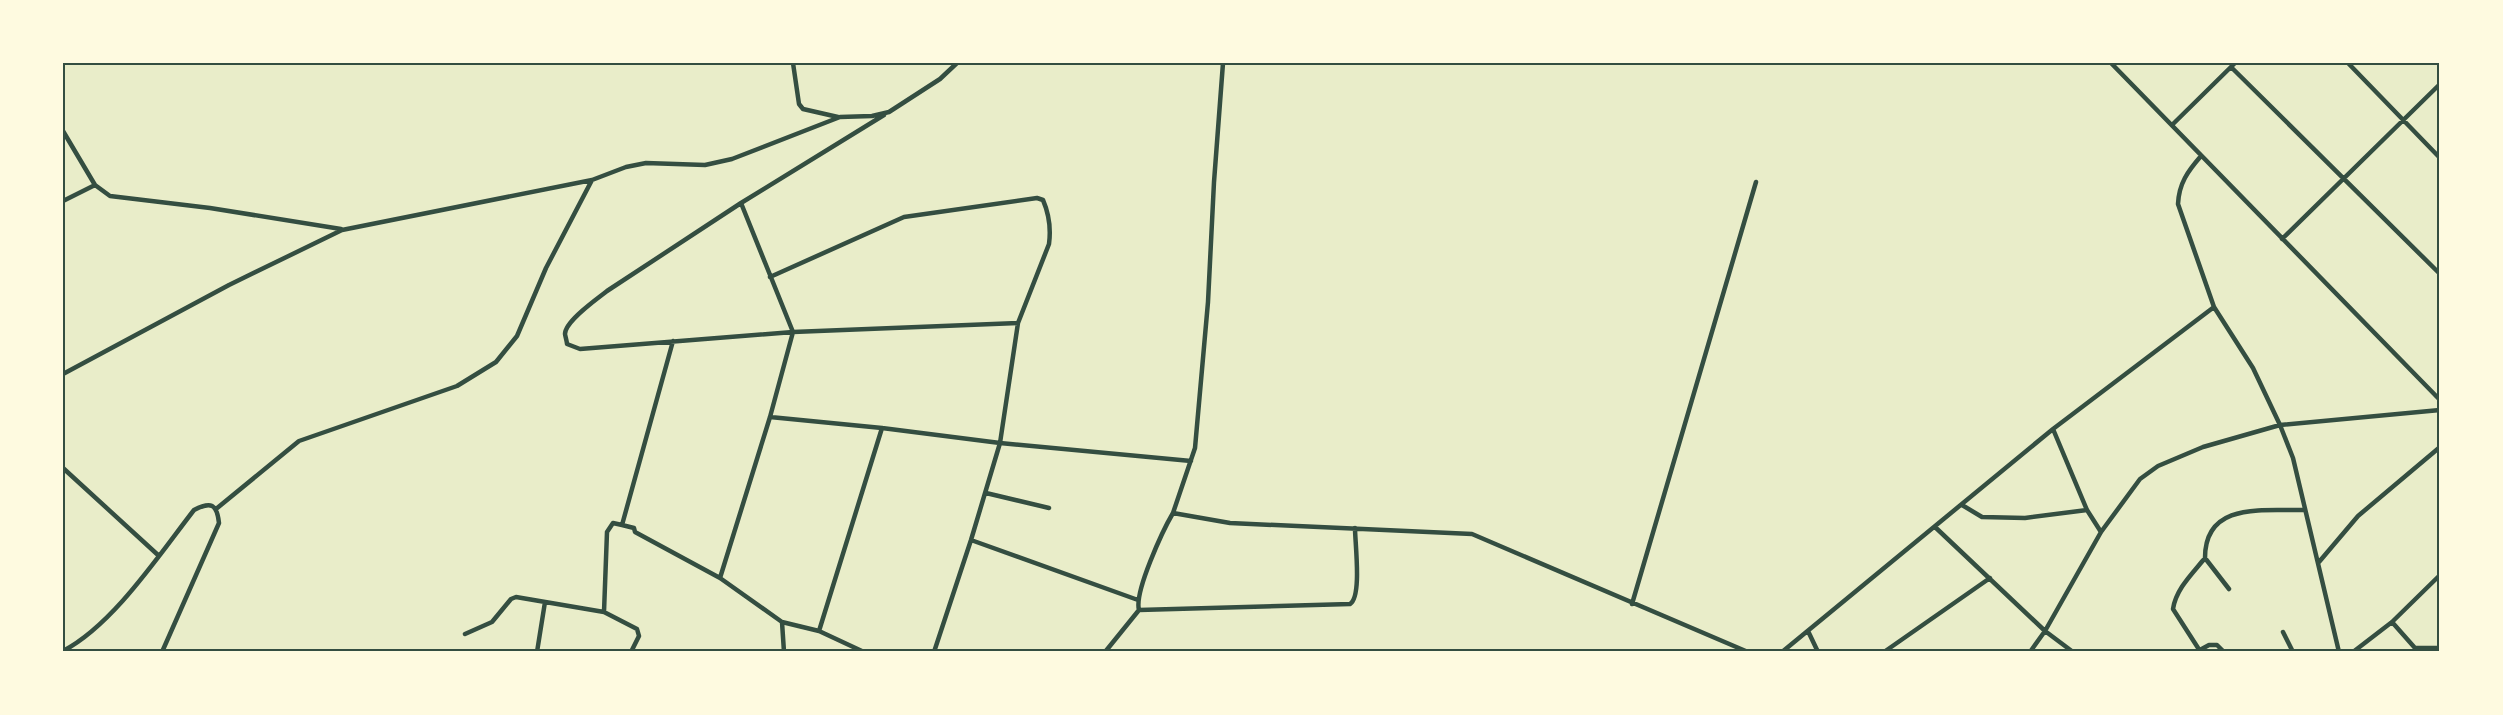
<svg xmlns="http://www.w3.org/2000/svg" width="2503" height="715" viewBox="0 0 2503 715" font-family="Karla,sans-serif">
	<rect width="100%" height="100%" fill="#e9edc9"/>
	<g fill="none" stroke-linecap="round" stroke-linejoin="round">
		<path stroke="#344e41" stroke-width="4.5" d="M793 63 799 104 803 109 838 117
			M1223 63 1214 182 1208 302 1195 448 1173 513 1230 523 1472 534 1748 652
			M2111 63 2440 400
			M2348 63 2440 158
			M2231 67 2440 274
			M884 115 741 203 607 291C597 299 565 321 565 334 565 335 567 342 567 344L580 349 793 332 1018 323
			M2172 125 2235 63
			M63 131 95 185 110 196 210 208 341 229
			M2201 156C2188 171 2179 183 2178 204L2214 307 2253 368 2280 425 2293 458 2339 652
			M63 201 95 185
			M2282 239 2440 84
			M770 277 904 217 1037 198 1043 200C1049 214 1051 229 1049 244L1018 323 1000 443 971 540 934 652
			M673 341 622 525 634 528 635 532 720 578 782 622 819 631 864 652
			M63 374 229 285 342 230 592 180
			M770 417 882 428 1000 443 1191 461
			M2053 429 2087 510 2101 532
			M63 468 158 555
			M986 493 1049 508
			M1962 505 1982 517 2025 518 2087 510
			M216 509 299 441 457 386 496 362 517 336 546 268 592 180 626 167 646 163 705 165 732 159 840 117 872 116 889 112 940 79 957 63
			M1935 527 2045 631 2073 652
			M971 540 1138 600
			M2205 558 2229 589
			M2319 562 2358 516 2440 447
			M720 578 770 417 793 332 741 203
			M1632 604 1756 182
			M1139 610 1350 604C1362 597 1355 543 1355 528
			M604 612 607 532 613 523 622 525
			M782 622 784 652
			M2392 622 2415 648H2440
			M819 631 882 428
			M1808 631 1818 652
			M2283 632 2293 652
			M465 634 492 622 511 599 516 597 604 612 637 629 639 636 631 652
			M63 651C113 625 159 555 194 510 211 501 217 504 219 523L162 652
			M2198 651 2209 645H2217L2224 652
			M2200 651 2173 609C2176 589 2192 574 2205 558 2205 501 2264 511 2305 510
			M537 652 545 602
			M1105 652 1139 610C1134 592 1163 530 1173 513
			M1782 652 2053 429 2214 307
			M1884 652 1990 578
			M2030 652 2045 631 2101 532 2140 479 2158 466 2203 447 2280 425 2440 410
			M2353 652 2392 622 2440 575"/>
	</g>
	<rect width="2503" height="715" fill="none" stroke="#fefae0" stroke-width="129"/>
	<rect x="64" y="64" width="2374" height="586" fill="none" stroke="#344e41" stroke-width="2"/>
</svg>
